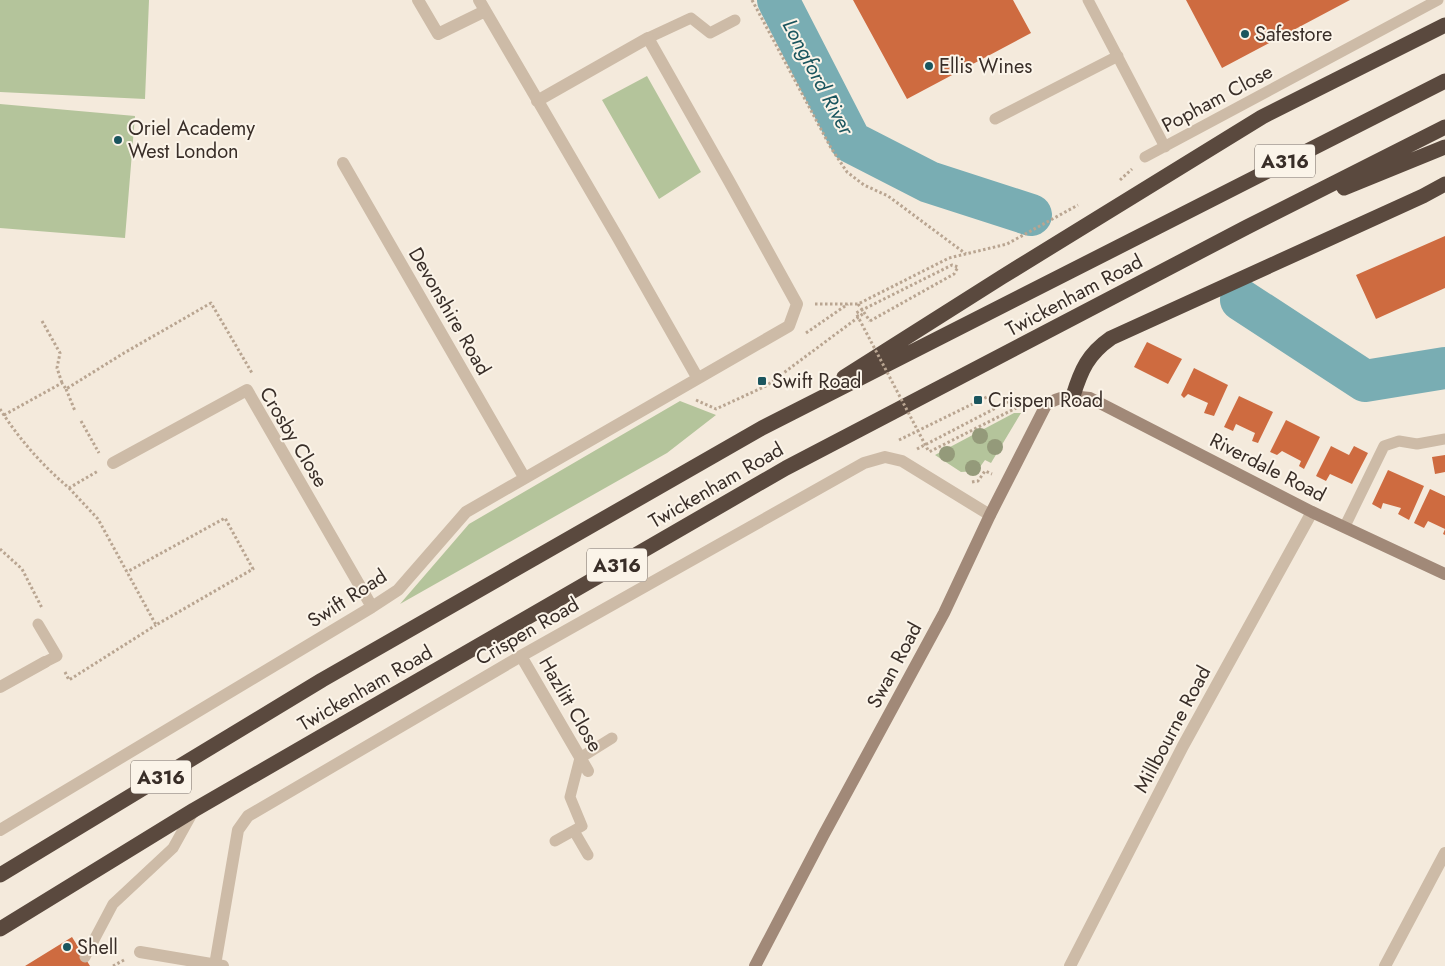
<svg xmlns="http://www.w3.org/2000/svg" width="1445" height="966" viewBox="0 0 1445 966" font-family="Jost,sans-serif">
	<rect width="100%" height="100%" fill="#f4eadc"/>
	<path fill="#b4c49b" d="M0 0H149L145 99 0 92Z
		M647 76 701 172 659 199 602 100Z
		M0 104 135 116 125 238 0 228Z
		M680 401 716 415 667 453 400 604 469 524Z
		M1014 413H1021L991 463 985 460 977 471 961 472 935 455Z"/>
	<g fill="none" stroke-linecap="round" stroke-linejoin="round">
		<path stroke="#79adb3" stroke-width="42" d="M778 0 851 142 929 182 1031 215
			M1241 300 1365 381 1445 368"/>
	</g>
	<path fill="#ce6b40" d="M853 0H1013L1031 33 907 99Z
		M1186 0H1350L1222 68Z
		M1445 236V288L1376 319 1356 275Z
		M1147 342 1182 359 1168 384 1134 367Z
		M1194 368 1228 385 1214 416 1204 413 1208 403 1188 394 1184 398 1181 395Z
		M1239 396 1273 412 1258 443 1252 441 1255 433 1236 424 1233 431 1224 427Z
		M1286 420 1320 437 1304 469 1299 466 1301 461 1282 451 1277 455 1270 452Z
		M1331 446 1349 455 1354 446 1368 453 1352 484 1330 474 1326 481 1316 476Z
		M1445 455V472L1435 474 1432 457Z
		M1388 470 1424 486 1409 520 1398 514 1401 508 1383 503 1381 509 1372 504Z
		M1430 489 1445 496V535L1443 534 1445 529 1428 521 1424 528 1414 523Z
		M72 937 90 966H25Z"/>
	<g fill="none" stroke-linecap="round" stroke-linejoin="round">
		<path stroke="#b9a591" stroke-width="3" stroke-dasharray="2.5 2.5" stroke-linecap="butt" d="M752 0 831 148 847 172 864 185 888 196 966 254
			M1120 180 1132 169
			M815 304H858L949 258 1007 244 1078 205
			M858 304 870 321
			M42 321 60 353 57 368 62 383
			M806 333 848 304
			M66 389 75 411
			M696 400 716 409 766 386 864 313
			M0 409C19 439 42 465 69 488L98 471
			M4 415 62 383 66 389 124 353 211 303 252 373
			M81 421 99 453
			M899 440 995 393
			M917 449 1017 397 1022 399V405L929 452
			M972 482 978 481 985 471 992 474
			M69 488 98 519 156 625 253 569 225 518 127 572
			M0 549 22 569 42 608
			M65 672 69 680 156 625
			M113 966 124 960"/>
		<path stroke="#cdbba7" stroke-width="11" d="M1088 0 1165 147
			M648 38 691 18 710 33 735 20
			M995 119 1118 56
			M1145 157 1438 0
			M1345 526 1384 446 1399 441 1417 444 1445 439
			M38 624 57 656 45 662
			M574 831 588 855
			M555 841 582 826 570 797 580 758 612 738
			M85 957 113 904 173 848 193 812"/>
		<path stroke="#cdbba7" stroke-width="12" d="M418 0 438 34 485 11
			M479 0 618 238 697 377
			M343 163 524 477
			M113 463 247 390 372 607
			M521 656 588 771
			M0 687 45 662
			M0 830 372 607 398 590 466 512 789 326 797 304 729 181 648 38 537 101
			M140 952 223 966
			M215 965 238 830 248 816 521 656 864 463 885 457 902 461 990 515
			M1070 966 1183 746 1312 512
			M1385 966 1445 853"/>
		<path stroke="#a18978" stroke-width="12" d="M755 966 823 836 944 613 990 515 1046 405C1060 395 1073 396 1090 398L1312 512 1445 574"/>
		<path stroke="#5a493e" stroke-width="15" d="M1344 188 1445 147
			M844 377 1002 277 1262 117 1445 25
			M1073 396C1081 370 1088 354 1111 338L1423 196 1445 184
			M0 875 322 680 762 428 1445 81
			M0 929 194 810 786 468 1247 227 1445 127"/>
		<path stroke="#b9a591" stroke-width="3" stroke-dasharray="2.5 2.5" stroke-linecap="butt" d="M870 321 954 274 958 267 952 265 856 313 929 452"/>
	</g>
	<g fill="#949a7a">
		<circle cx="980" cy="436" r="8"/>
		<circle cx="995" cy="447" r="8"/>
		<circle cx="947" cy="454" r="8"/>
		<circle cx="973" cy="468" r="8"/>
	</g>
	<g fill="#1a555e" stroke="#fbf4e9" stroke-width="2">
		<circle cx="1245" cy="34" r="5"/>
		<circle cx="929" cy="66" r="5"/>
		<circle cx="118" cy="140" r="5"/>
		<rect x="757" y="376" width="10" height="10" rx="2.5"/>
		<rect x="973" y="395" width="10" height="10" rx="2.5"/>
		<circle cx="67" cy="947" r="5"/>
	</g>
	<g text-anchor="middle" stroke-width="4" stroke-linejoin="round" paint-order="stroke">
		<g fill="#fbf4e9" stroke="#736962" stroke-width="1">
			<rect x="1255" y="144.5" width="60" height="33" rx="4"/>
			<rect x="587" y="548.5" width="60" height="33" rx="4"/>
			<rect x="131" y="760.5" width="60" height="33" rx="4"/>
		</g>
		<g font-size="19" font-weight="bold" fill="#392e28">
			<text x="1285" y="168">A316</text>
			<text x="617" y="572">A316</text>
			<text x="161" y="784">A316</text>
		</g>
		<g font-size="20" fill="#392e28" stroke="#fbf4e9" text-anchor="start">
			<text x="1255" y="41">Safestore</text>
			<text x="939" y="73">Ellis Wines</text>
			<text x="128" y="135">Oriel Academy<tspan x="128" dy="23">West London</tspan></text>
			<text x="772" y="388">Swift Road</text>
			<text x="988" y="407">Crispen Road</text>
			<text x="77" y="954">Shell</text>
		</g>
		<g font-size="20" fill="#392e28" stroke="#fbf4e9">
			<text transform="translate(1217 98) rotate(-28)" y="7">Popham Close</text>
			<text transform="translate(1074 295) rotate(-28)" y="7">Twickenham Road</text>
			<text transform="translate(450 311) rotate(60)" y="7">Devonshire Road</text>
			<text transform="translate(294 437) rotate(59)" y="7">Crosby Close</text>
			<text transform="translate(1268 467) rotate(27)" y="7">Riverdale Road</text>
			<text transform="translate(716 485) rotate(-30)" y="7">Twickenham Road</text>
			<text transform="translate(347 598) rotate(-33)" y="7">Swift Road</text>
			<text transform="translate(527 631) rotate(-30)" y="7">Crispen Road</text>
			<text transform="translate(894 665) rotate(-62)" y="7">Swan Road</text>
			<text transform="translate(365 688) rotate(-30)" y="7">Twickenham Road</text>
			<text transform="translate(571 704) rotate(60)" y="7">Hazlitt Close</text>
			<text transform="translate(1172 729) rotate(-62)" y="7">Millbourne Road</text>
		</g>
		<g font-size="21" font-style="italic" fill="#1a555e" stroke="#fbf4e9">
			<text transform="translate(818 77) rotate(62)" y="7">Longford River</text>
		</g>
	</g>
</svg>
